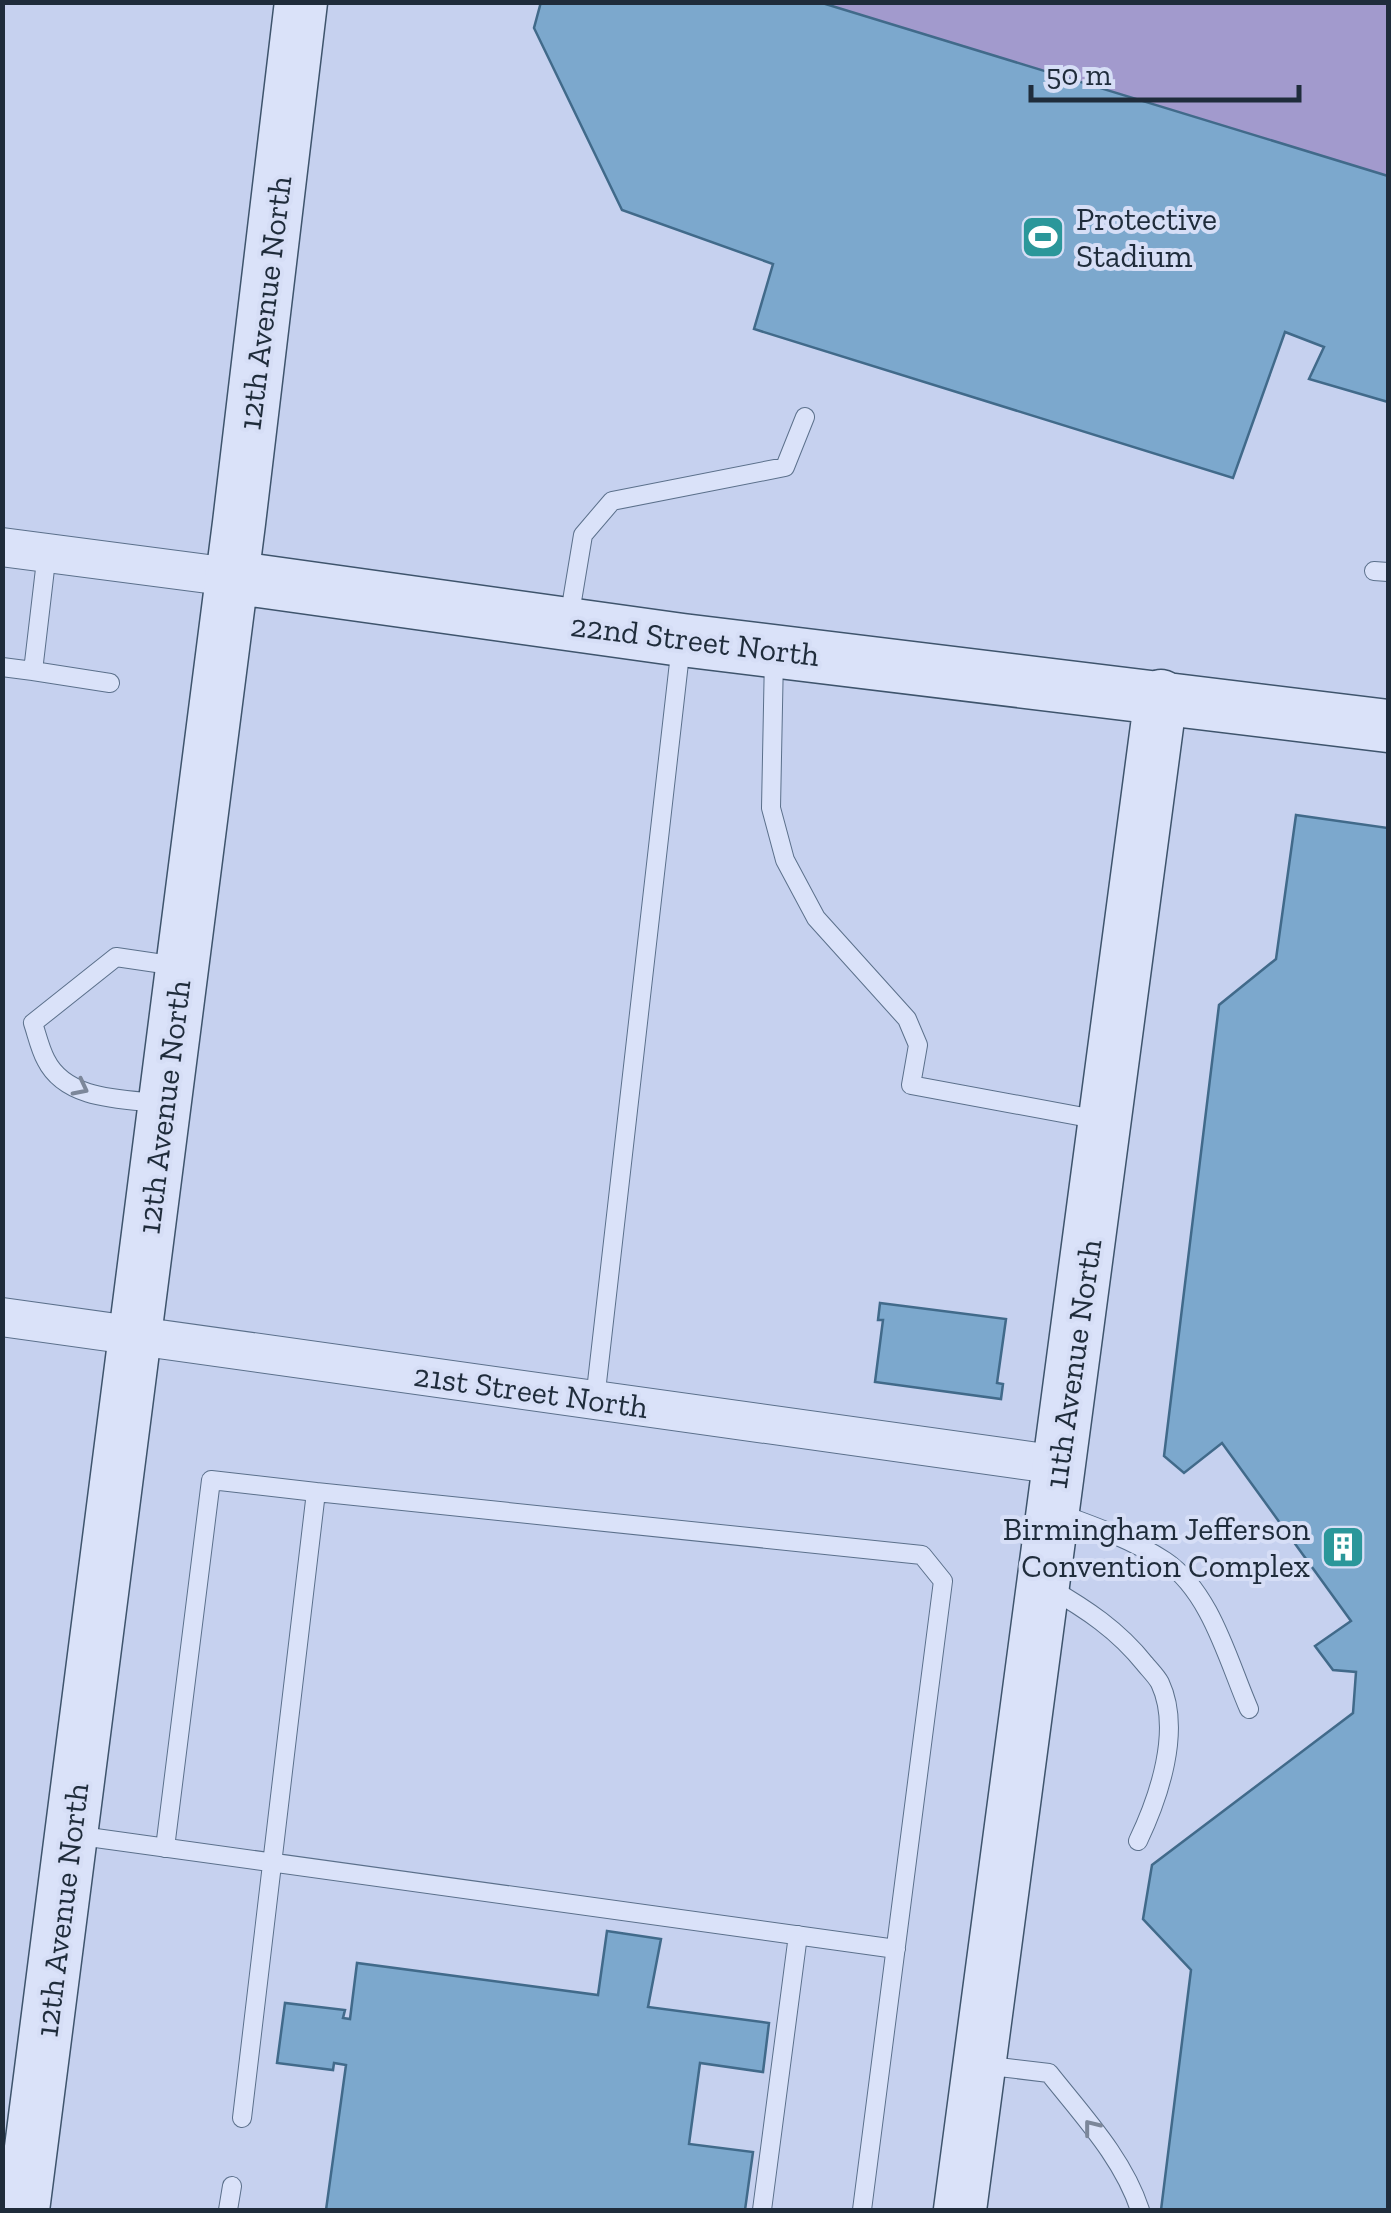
<svg xmlns="http://www.w3.org/2000/svg" width="1391" height="2213" viewBox="0 0 1391 2213" font-family="'Zilla Slab',serif">
	<rect width="100%" height="100%" fill="#c6d1ef"/>
	<path fill="#a29acd" d="M541 2 1388 3V402L1309 379 1324 347 1285 333 1233 478 754 329 773 264 622 210 534 28Z"/>
	<path fill="#7ca8cd" stroke="#416a8a" stroke-width="2.5" d="M541 2H819L1388 176V402L1309 379 1324 347 1285 332 1233 478 754 329 773 264 622 210 534 28Z
		M1296 815 1388 828V2210H1161L1191 1970 1143 1919 1152 1865 1353 1713 1356 1672 1333 1670 1315 1646 1351 1621 1222 1443 1184 1473 1164 1456 1219 1005 1276 959Z
		M880 1303 1006 1319 997 1383 1003 1384 1001 1399 875 1382 883 1320H878Z
		M607 1931 661 1939 648 2007 769 2023 763 2072 700 2063 689 2144 753 2152 745 2210H326L346 2065 334 2063 333 2070 277 2063 285 2003 345 2010 343 2018 350 2019 357 1963 598 1995Z"/>
	<g fill="none" stroke-linecap="round" stroke-linejoin="round">
		<g stroke="#5b708b" stroke-width="20">
			<path id="lane" d="M47 552 33 671 110 683
				M1374 571 1388 572
				M569 619 583 535 612 501 785 467 805 417
				M774 656 771 808 785 860 816 918 907 1019 918 1045 911 1085 1100 1120
				M2 667 33 671
				M159 1103C121 1099 66 1100 46 1060 40 1049 37 1035 33 1023L116 957 177 966
				M595 1400 681 645
				M1058 1513C1094 1526 1133 1540 1165 1561 1211 1592 1228 1661 1249 1709
				M1048 1587C1086 1609 1118 1630 1145 1664 1150 1670 1157 1677 1160 1683 1182 1730 1159 1797 1138 1841
				M74 1835 896 1949
				M165 1848 211 1480 316 1492
				M982 2065 1049 2073C1083 2116 1123 2158 1140 2210
				M242 2118 316 1492 922 1555 943 1581 862 2210
				M228 2210 232 2186
				M762 2210 798 1935"/>
		</g>
		<g stroke="#5b708b" stroke-width="40">
			<path id="street" d="M2 547 231 577
				M2 1317 1059 1465"/>
		</g>
		<g stroke="#3e546c" stroke-width="55">
			<path id="secondary" d="M231 577 682 640 1388 726
				M23 2210 239 523 301 2
				M960 2210 1161 696"/>
		</g>
		<use href="#lane" stroke="#dae2f9" stroke-width="18"/>
		<use href="#street" stroke="#dae2f9" stroke-width="38"/>
		<use href="#secondary" stroke="#dae2f9" stroke-width="52"/>
	</g>
	<defs><path id="oneway-chevron" d="M-2-3.5L2.5 0L-2 3.5" fill="none" stroke-width="1.6" stroke-linecap="round" stroke-linejoin="round" transform="scale(2.5)"/></defs>
	<g stroke="#7c879a">
		<use href="#oneway-chevron" transform="translate(81 1088) rotate(27)"/>
		<use href="#oneway-chevron" transform="translate(1091 2127) rotate(-128)"/>
	</g>
	<defs>
		<g id="stadium-square" transform="scale(2.25)"><rect x="-9" y="-9" width="18" height="18" rx="4" fill="#2b979a" stroke="#d6def6"/><path d="M0-5a6.5 5 0 1 0 0 10a6.5 5 0 1 0 0-10ZM-3.5-1.8h7v3.6h-7Z" fill="#fff"/></g>
		<g id="building-square" transform="scale(2.25)"><rect x="-9" y="-9" width="18" height="18" rx="4" fill="#2b979a" stroke="#d6def6"/><path d="M-4-6H4V6H1V3H-1V6H-4ZM-2.5-4.3h1.7v1.8h-1.7ZM.8-4.3h1.7v1.8H.8ZM-2.5-1h1.7V.8h-1.7ZM.8-1h1.7V.8H.8Z" fill="#fff"/></g>
	</defs>
	<g fill-rule="evenodd">
		<use href="#stadium-square" x="1043" y="237"/>
		<use href="#building-square" x="1343" y="1547"/>
	</g>
	<g text-anchor="middle" stroke-width="8" stroke-linejoin="round" paint-order="stroke">
		<g font-size="32" fill="#1f2c3b" stroke="#d6def6" text-anchor="start">
			<text x="1076" y="230">Protective<tspan x="1076" dy="37">Stadium</tspan></text>
			<text x="1310" y="1540" text-anchor="end">Birmingham Jefferson<tspan x="1310" dy="37">Convention Complex</tspan></text>
		</g>
		<g font-size="32" fill="#1f2c3b" stroke="#d6def6">
			<text transform="translate(265 303) rotate(-83)" y="11">12th Avenue North</text>
			<text transform="translate(695 640) rotate(7)" y="11">22nd Street North</text>
			<text transform="translate(164 1107) rotate(-83)" y="11">12th Avenue North</text>
			<text transform="translate(1073 1364) rotate(-82)" y="11">11th Avenue North</text>
			<text transform="translate(531 1391) rotate(8)" y="11">21st Street North</text>
			<text transform="translate(62 1910) rotate(-83)" y="11">12th Avenue North</text>
		</g>
	</g>
	<rect width="1391" height="2213" fill="none" stroke="#1f2c3b" stroke-width="10"/>
	<path d="M1031 85v15h268v-15" fill="none" stroke="#1f2c3b" stroke-width="5"/>
	<text x="1046" y="85" font-size="30" fill="#1f2c3b" stroke="#d6def6" stroke-width="8" paint-order="stroke">50 m</text>
</svg>
